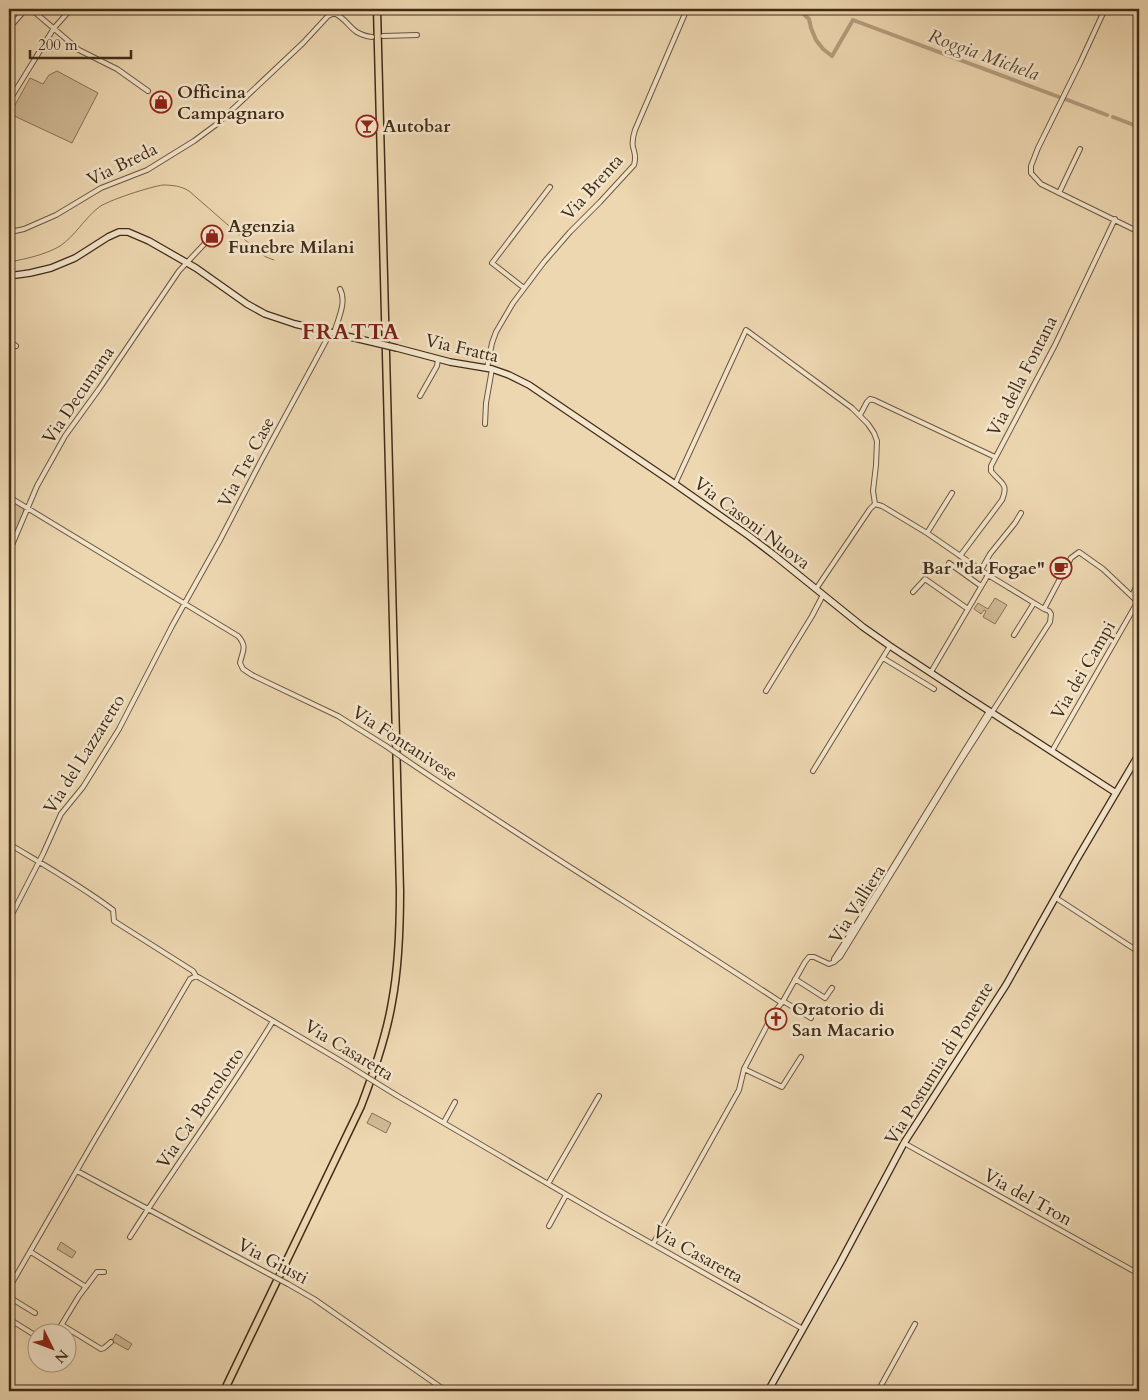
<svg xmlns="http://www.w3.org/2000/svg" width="1148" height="1400" viewBox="0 0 1148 1400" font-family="Cardo,serif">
	<rect width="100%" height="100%" fill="#edd7b1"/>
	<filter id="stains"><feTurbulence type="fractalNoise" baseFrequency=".004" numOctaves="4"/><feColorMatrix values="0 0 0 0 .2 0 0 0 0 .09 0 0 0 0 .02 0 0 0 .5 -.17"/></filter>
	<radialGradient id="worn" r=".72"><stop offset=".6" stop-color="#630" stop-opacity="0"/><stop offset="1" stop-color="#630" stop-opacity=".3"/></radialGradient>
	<path fill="#d0ba97" stroke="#887357" d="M57 71 98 93 72 143 10 114 30 78 43 84 49 75Z
		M9 499 22 507 24 511 9 548Z
		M995 598 1007 605 995 624 983 617 986 611 984 610 981 614 974 609 978 603 988 609Z
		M372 1113 391 1123 386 1133 367 1123Z
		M61 1242 76 1252 72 1258 57 1249Z
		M116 1334 132 1344 128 1350 112 1341Z"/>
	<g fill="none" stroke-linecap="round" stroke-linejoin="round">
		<path stroke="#857054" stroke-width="1" d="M9 262C25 259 45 255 60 246 75 236 84 219 98 208 105 201 153 186 163 185 172 185 181 186 189 191L259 252 266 257 274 260"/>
		<path stroke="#b39d7d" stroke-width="4" d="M799 9V10L809 19 811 28 816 40 823 49 832 56 853 20 1059 97
			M1065 99 1107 115
			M1113 117 1139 127"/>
		<g stroke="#6c573e" stroke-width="6">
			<path id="minor" d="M31 9 79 50 117 69 148 91
				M1105 9 1080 63 1038 148 1031 166V173L1041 184 1139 232
				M9 28 26 9
				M383 36 417 35
				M9 101 54 28 71 9
				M1059 193 1080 149
				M9 231H15L24 229 56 215 101 188 147 170 194 141 217 124 303 43 328 16 334 13C351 21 349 34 372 37
				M524 288 492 263 550 187
				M334 333C338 319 347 302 340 289
				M9 341 16 346
				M487 368 492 343 496 332 513 303 544 262 570 232 600 202 634 165C636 158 635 154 633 147 632 142 633 136 635 130L687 9
				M420 396 437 366 438 359
				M860 415 867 402 870 399 874 400 995 457
				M485 424 486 403 492 369
				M675 484 746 330 852 408 868 424 874 433 877 441 876 465 873 491 875 504
				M9 497 238 636C248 647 242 652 240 663L243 669 252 675 338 716 386 746
				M927 533 952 493
				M9 552 37 486 65 436 99 389 179 271 209 239
				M960 556 1002 500C1009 483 1001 484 991 471V466L1055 345 1115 219
				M949 563 981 586
				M981 570 990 554 1015 523 1021 513
				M816 589 870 509 875 504 882 506 927 533 988 575 1044 609 1071 558 1079 552 1103 569 1139 603
				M913 592 925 579 968 609
				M1132 596 1139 580
				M1014 635 1034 603
				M883 658 934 689
				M931 672 988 575
				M766 691 812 616 823 595
				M1052 751 1138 601
				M406 760C529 843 657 921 782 1003
				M813 771 890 646
				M9 844C44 865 80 885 113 910L114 921 193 971 196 976
				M1056 898 1139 952
				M9 920 43 854 61 814 83 787 119 729 172 626 220 540 261 461 313 365 328 337 329 332
				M834 962 840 957 958 765 1050 622 1051 614 1049 611 1044 609
				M834 962V959L885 880 989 711
				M795 979 825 998 832 988
				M783 1001 811 1018
				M744 1069 782 1087 801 1057
				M396 1095 603 1216 803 1329
				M444 1122 455 1102
				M904 1143 1139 1274
				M77 1171 269 1274
				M548 1184 599 1096
				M549 1226 566 1195
				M130 1237C176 1164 228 1095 273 1021
				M653 1244 739 1090 744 1069 773 1014 783 1001 805 962 809 957H814L829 964 834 962
				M31 1252 86 1287
				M288 1284 314 1299 446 1391
				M9 1288 95 1139 159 1032 190 979 196 976 200 978 346 1064
				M9 1297 35 1313
				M9 1319 38 1337
				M62 1325 101 1349 104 1348 111 1342
				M57 1332 79 1296 97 1272H104
				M878 1391 915 1324"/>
		</g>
		<g stroke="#412c17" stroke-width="8">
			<path id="secondary" d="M9 276 30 273 51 268 75 258 108 237 119 232H128L149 241 196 268 247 304 265 314 295 324 376 343
				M397 348 450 362 492 369 509 375 529 385 675 484 749 536 774 555 863 627 890 646 966 696 1116 793
				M768 1391 840 1263 904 1143 1006 985 1077 859 1139 754"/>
		</g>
		<g stroke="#412c17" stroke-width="9">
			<path id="trunk" d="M224 1391 361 1106C374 1072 386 1038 392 1002 399 965 400 928 400 891L377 9"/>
		</g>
		<use href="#minor" stroke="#f3e5cc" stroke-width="4"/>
		<use href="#secondary" stroke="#f3e5cc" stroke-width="5.5"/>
		<use href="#trunk" stroke="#edd7b1" stroke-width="6"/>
		<g stroke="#6c573e" stroke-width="6" stroke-linecap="butt">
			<path id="minor-bridge" d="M386 746 406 760
				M346 1064 396 1095
				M269 1274 288 1284"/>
		</g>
		<g stroke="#412c17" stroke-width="8" stroke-linecap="butt">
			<path id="secondary-bridge" d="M376 343 397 348"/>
		</g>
		<use href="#minor-bridge" stroke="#f3e5cc" stroke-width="4"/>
		<use href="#secondary-bridge" stroke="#f3e5cc" stroke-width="5.5"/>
	</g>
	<defs>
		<g id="shop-ring" transform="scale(1.125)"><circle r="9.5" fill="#f3e5cc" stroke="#8f2418" stroke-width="1.5"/><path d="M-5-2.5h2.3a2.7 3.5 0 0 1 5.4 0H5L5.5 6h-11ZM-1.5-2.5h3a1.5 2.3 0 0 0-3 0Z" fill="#8f2418"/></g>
		<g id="bar-ring" transform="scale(1.125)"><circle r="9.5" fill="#f3e5cc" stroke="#8f2418" stroke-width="1.5"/><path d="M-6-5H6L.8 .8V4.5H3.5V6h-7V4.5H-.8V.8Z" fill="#8f2418"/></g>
		<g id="cafe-ring" transform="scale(1.125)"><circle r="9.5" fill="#f3e5cc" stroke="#8f2418" stroke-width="1.5"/><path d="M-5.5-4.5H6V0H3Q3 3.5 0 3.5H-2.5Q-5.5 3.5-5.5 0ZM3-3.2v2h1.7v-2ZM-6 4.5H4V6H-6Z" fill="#8f2418"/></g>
		<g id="church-ring" transform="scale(1.125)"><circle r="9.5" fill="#f3e5cc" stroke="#8f2418" stroke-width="1.5"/><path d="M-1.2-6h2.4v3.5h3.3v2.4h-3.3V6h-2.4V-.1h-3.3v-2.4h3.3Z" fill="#8f2418"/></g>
	</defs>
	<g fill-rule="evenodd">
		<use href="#shop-ring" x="161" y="102"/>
		<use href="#bar-ring" x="367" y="126"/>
		<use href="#shop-ring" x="212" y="236"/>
		<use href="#cafe-ring" x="1061" y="568"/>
		<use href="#church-ring" x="776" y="1019"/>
	</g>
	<g text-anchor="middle" stroke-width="5" stroke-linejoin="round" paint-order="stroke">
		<g font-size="18" font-weight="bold" fill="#412c17" stroke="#f3e5cc" text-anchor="start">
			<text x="177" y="98">Officina<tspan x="177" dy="21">Campagnaro</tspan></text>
			<text x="383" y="132">Autobar</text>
			<text x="228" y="232">Agenzia<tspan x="228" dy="21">Funebre Milani</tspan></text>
			<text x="1045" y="574" text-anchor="end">Bar "da Fogae"</text>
			<text x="792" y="1015">Oratorio di<tspan x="792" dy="21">San Macario</tspan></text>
		</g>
		<g font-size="18" fill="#412c17" stroke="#f3e5cc">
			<text transform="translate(122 164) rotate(-26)" y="6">Via Breda</text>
			<text transform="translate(592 187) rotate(-48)" y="6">Via Brenta</text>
			<text transform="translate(462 348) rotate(13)" y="6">Via Fratta</text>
			<text transform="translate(1022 376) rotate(-63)" y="6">Via della Fontana</text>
			<text transform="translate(78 395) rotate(-56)" y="6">Via Decumana</text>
			<text transform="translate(246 462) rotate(-62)" y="6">Via Tre Case</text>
			<text transform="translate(752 523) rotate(37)" y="6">Via Casoni Nuova</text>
			<text transform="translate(1083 670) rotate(-60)" y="6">Via dei Campi</text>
			<text transform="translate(405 743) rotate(33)" y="6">Via Fontanivese</text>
			<text transform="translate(84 754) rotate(-58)" y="6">Via del Lazzaretto</text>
			<text transform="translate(857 904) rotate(-58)" y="6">Via Valliera</text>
			<text transform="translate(349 1050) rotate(31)" y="6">Via Casaretta</text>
			<text transform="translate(939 1063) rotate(-58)" y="6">Via Postumia di Ponente</text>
			<text transform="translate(200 1108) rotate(-56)" y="6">Via Ca' Bortolotto</text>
			<text transform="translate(1028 1197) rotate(29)" y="6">Via del Tron</text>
			<text transform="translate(698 1254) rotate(29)" y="6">Via Casaretta</text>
			<text transform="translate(273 1261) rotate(28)" y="6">Via Giusti</text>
		</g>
		<g font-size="19" font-style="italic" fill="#5e4830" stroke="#f3e5cc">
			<text transform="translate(984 54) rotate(20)" y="7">Roggia Michela</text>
		</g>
		<g font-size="22" font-weight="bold" letter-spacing="1" fill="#7a1f14" stroke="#f3e5cc">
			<text x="351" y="339">FRATTA</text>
		</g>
	</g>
	<rect width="1148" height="1400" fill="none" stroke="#edd7b1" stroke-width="30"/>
	<rect x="10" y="10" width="1128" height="1380" fill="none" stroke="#412c17" stroke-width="2.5"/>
	<rect x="15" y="15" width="1118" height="1370" fill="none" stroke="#412c17"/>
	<g transform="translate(52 1348) rotate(132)"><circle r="24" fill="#f3e5cc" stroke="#ac9b84"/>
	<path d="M0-4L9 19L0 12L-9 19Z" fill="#8f2418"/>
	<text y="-8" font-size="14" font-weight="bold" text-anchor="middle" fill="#412c17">N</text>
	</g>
	<path d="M30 50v8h101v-8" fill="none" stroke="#412c17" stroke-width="2.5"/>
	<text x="38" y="50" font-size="15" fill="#412c17" stroke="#f3e5cc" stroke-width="4" paint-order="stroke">200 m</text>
	<rect width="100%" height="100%" filter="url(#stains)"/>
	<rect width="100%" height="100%" fill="url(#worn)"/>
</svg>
